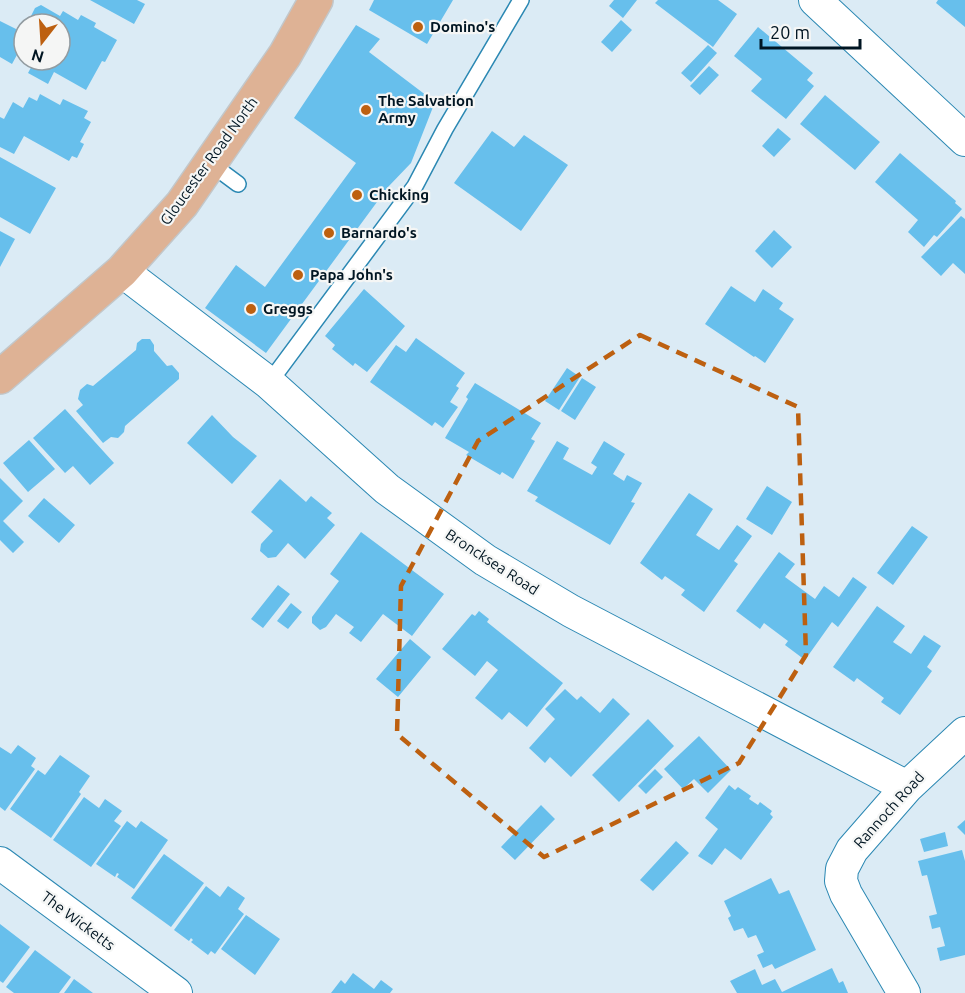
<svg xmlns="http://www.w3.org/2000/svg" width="965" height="993" viewBox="0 0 965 993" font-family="Ubuntu,sans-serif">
	<rect width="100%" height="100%" fill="#dbebf5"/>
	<path fill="#67bfec" d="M90 0H137L145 4 134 24Z
		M374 0H453L427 44 369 10Z
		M614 0H637L623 18 609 6Z
		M658 0H718L737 14 713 47 655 3Z
		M938 0H965V27L936 3Z
		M41 5 60 16 63 11 78 20 81 15 96 23 94 27 117 40 105 62 102 61 86 90 54 72 48 84 28 73 35 60H60V24L32 23 31 16 35 8Z
		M621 20 632 30 612 52 601 42Z
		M0 21 24 33V42L12 64 0 57Z
		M356 25 380 39 369 52 435 102 411 163 388 187 266 353 205 308 236 265 265 287 356 163 294 118Z
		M758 27 813 73 807 80 814 86 786 119 751 91 762 79 734 56Z
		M708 45 717 53 691 82 681 73Z
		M709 66 719 75 700 95 690 86Z
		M40 94 60 105 63 99 88 111 84 118 91 122 80 142 84 144 77 158 72 156 69 161 24 136 14 154 0 147V117L4 119 13 102 23 108 29 97 37 101Z
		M825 95 880 142 855 170 800 124Z
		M778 128 791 139 774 157 762 146Z
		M492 131 514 147 524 135 568 165 521 231 454 183Z
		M900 153 956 201 955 203 962 209 937 237 934 235 924 247 908 232 918 220 875 182Z
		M0 157 56 188 30 234 0 217Z
		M961 216 965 219V274L953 263 941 276 921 257Z
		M774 230 792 247 772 268 755 251Z
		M0 231 15 239 0 267Z
		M731 286 755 302 763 289 783 303 779 309 794 319 765 363 755 356 754 357 705 324Z
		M364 289 405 326 367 372 355 363 353 366 332 349 335 345 325 336Z
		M416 338 465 373 456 386 459 388 450 402 458 407 443 428 435 422 432 426 370 382 396 345 406 352Z
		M142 339H150L154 345V351L167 366 172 365 179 373V379L125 426 124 432 118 438 111 437 103 443 76 411 83 405 78 399 80 390 87 384 93 386 136 350 137 343Z
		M567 368 580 377 559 410 545 401Z
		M582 378 596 387 575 420 561 411Z
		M475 383 541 423 531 439 535 441 513 479 502 472 500 475 466 455 469 452 445 438 468 399 466 397Z
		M65 409 114 463 90 485 73 466 65 473 33 438Z
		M212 415 233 437 257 456 232 484 187 443Z
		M29 440 55 469 28 492 3 463Z
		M557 441 569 448 563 459 592 475 597 467 591 463 604 441 625 454 613 474 624 481 627 475 642 483 631 502 635 503 610 545 535 501 538 497 527 491Z
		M0 478 23 501 3 521 24 542 13 553 0 540Z
		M280 479 306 502 311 496 332 513 327 518 335 525 305 559 288 543 276 557 268 558 260 551 261 544 273 531 251 512Z
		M767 486 792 502 772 535 746 519Z
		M689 493 713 509 696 535 719 550 737 525 752 536 734 561 738 564 704 612 681 595 685 590 665 576 662 580 640 563Z
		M44 498 75 525 59 543 28 516Z
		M912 526 928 537 893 585 877 573Z
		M361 532 444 594 412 636 383 614 361 642 349 633 354 627 336 614 326 627 320 630 312 623V617L339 581 330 574Z
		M779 552 795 564 785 577 815 599 824 586 839 597 853 577 867 587 838 627 832 622 805 660 785 645 788 641 764 623 760 629 736 611Z
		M278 585 290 594 263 628 251 619Z
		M291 603 302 612 288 629 277 621Z
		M877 606 905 626 893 642 911 654 924 635 941 646 927 667 932 671 900 715 881 702 884 698 857 678 854 682 833 667Z
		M479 611 489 619 487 622 563 683 527 727 509 712 502 720 475 698 498 670 487 661 475 676 442 649 472 614 475 616Z
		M410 639 431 657 398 697 376 679Z
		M565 689 577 700 581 696 600 713 613 698 630 714 571 777 550 757 545 763 529 748 555 719 545 709Z
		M648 719 674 746 619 802 592 775Z
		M699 736 731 770 708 793 694 779 683 789 664 769Z
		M18 745 36 758 31 766 35 769 5 811 0 807V747L11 754Z
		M60 755 90 776 79 792 81 794 51 838 10 809 38 770 45 775Z
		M655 769 663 777 646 794 638 786Z
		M729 785 735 790 738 787 751 796 749 799 758 805 760 802 772 811 770 814 773 817 741 860 725 848 712 865 698 856 718 829 705 818Z
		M84 797 99 808 105 799 122 811 114 821 121 826 91 867 53 840Z
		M541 805 555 819 515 860 501 847Z
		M965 820V835L957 827Z
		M127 821 136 828 141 821 168 840 134 889 117 877 119 874 117 873 115 877 96 864Z
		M945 832 948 846 924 852 920 839Z
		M676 841 689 853 653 891 640 880Z
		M962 850 965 861V955L940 961 937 948 945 946 940 927 932 929 929 916 937 914 927 875 922 876 918 861Z
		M164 854 204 883 171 927 131 898Z
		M771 878 779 894 789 890 816 950 775 969 772 964 763 968 757 955 764 952 756 935 748 938 743 928 734 931 728 918 731 916 724 901Z
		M206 886 220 897 228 886 245 898 238 909 244 914 215 954 211 951 208 955 191 942 193 940 191 938 189 941 174 930Z
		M246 915 280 939 255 975 221 949Z
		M0 924 30 947 3 983 0 981Z
		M35 950 71 977 59 993H14L6 987Z
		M832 968 839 983 843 981 848 993H737L730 981 755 969 762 985 775 979 782 992Z
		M353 973 374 989 381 980 393 989 390 993H331L341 980 345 984Z
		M74 979 93 993H64Z"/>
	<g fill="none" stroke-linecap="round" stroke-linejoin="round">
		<g stroke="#2b88b3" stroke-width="18">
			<path id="lane" d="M211 164 238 184
				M269 383 415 186 445 129 521 0"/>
		</g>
		<g stroke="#2b88b3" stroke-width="34">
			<path id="street" d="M815 0 965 140
				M122 271 269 383 387 489 485 560 571 611 907 787
				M0 863 176 993
				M904 993 846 894 841 881 842 869 852 850 907 787 965 733"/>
		</g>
		<g stroke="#c2c7ca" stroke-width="36">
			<path id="primary" d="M0 377 122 271 182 204 285 55 316 0"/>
		</g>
		<use href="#lane" stroke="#fff" stroke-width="15"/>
		<use href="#street" stroke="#fff" stroke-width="32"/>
		<use href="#primary" stroke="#deb295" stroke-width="33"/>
	</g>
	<path fill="none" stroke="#bd6010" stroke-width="4.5" stroke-dasharray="12 8" stroke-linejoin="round" d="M640 335 798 407 806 655 739 763 544 857 397 734 401 586 478 441Z"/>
	<g fill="#bd6010" stroke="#f5f6f5" stroke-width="2">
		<circle cx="418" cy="27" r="6"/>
		<circle cx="366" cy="110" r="6"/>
		<circle cx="357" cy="195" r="6"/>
		<circle cx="329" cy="233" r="6"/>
		<circle cx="298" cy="275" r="6"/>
		<circle cx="251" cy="309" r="6"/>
	</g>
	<g text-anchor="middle" stroke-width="4.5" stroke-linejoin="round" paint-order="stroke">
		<g font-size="15" font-weight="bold" fill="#001522" stroke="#f5f6f5" text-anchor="start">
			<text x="430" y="32">Domino's</text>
			<text x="378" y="106">The Salvation<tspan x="378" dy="17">Army</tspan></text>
			<text x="369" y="200">Chicking</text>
			<text x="341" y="238">Barnardo's</text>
			<text x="310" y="280">Papa John's</text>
			<text x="263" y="314">Greggs</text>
		</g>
		<g font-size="15" fill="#001522" stroke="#f5f6f5">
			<text transform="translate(209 161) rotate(-54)" y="5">Gloucester Road North</text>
			<text transform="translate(492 562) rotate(33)" y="5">Broncksea Road</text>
			<text transform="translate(889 810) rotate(-48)" y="5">Rannoch Road</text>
			<text transform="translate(78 921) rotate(37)" y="5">The Wicketts</text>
		</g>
	</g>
	<g transform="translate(42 42) rotate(197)"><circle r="28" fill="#f5f6f5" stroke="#939ca1" stroke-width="1.5"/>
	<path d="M0-4.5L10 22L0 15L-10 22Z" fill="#bd6010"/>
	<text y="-9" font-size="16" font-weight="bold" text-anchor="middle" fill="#001522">N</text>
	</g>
	<path d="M761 39v9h99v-9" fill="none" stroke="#001522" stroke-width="3"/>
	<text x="770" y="39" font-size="18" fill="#001522" stroke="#f5f6f5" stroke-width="4.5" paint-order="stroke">20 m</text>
</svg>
